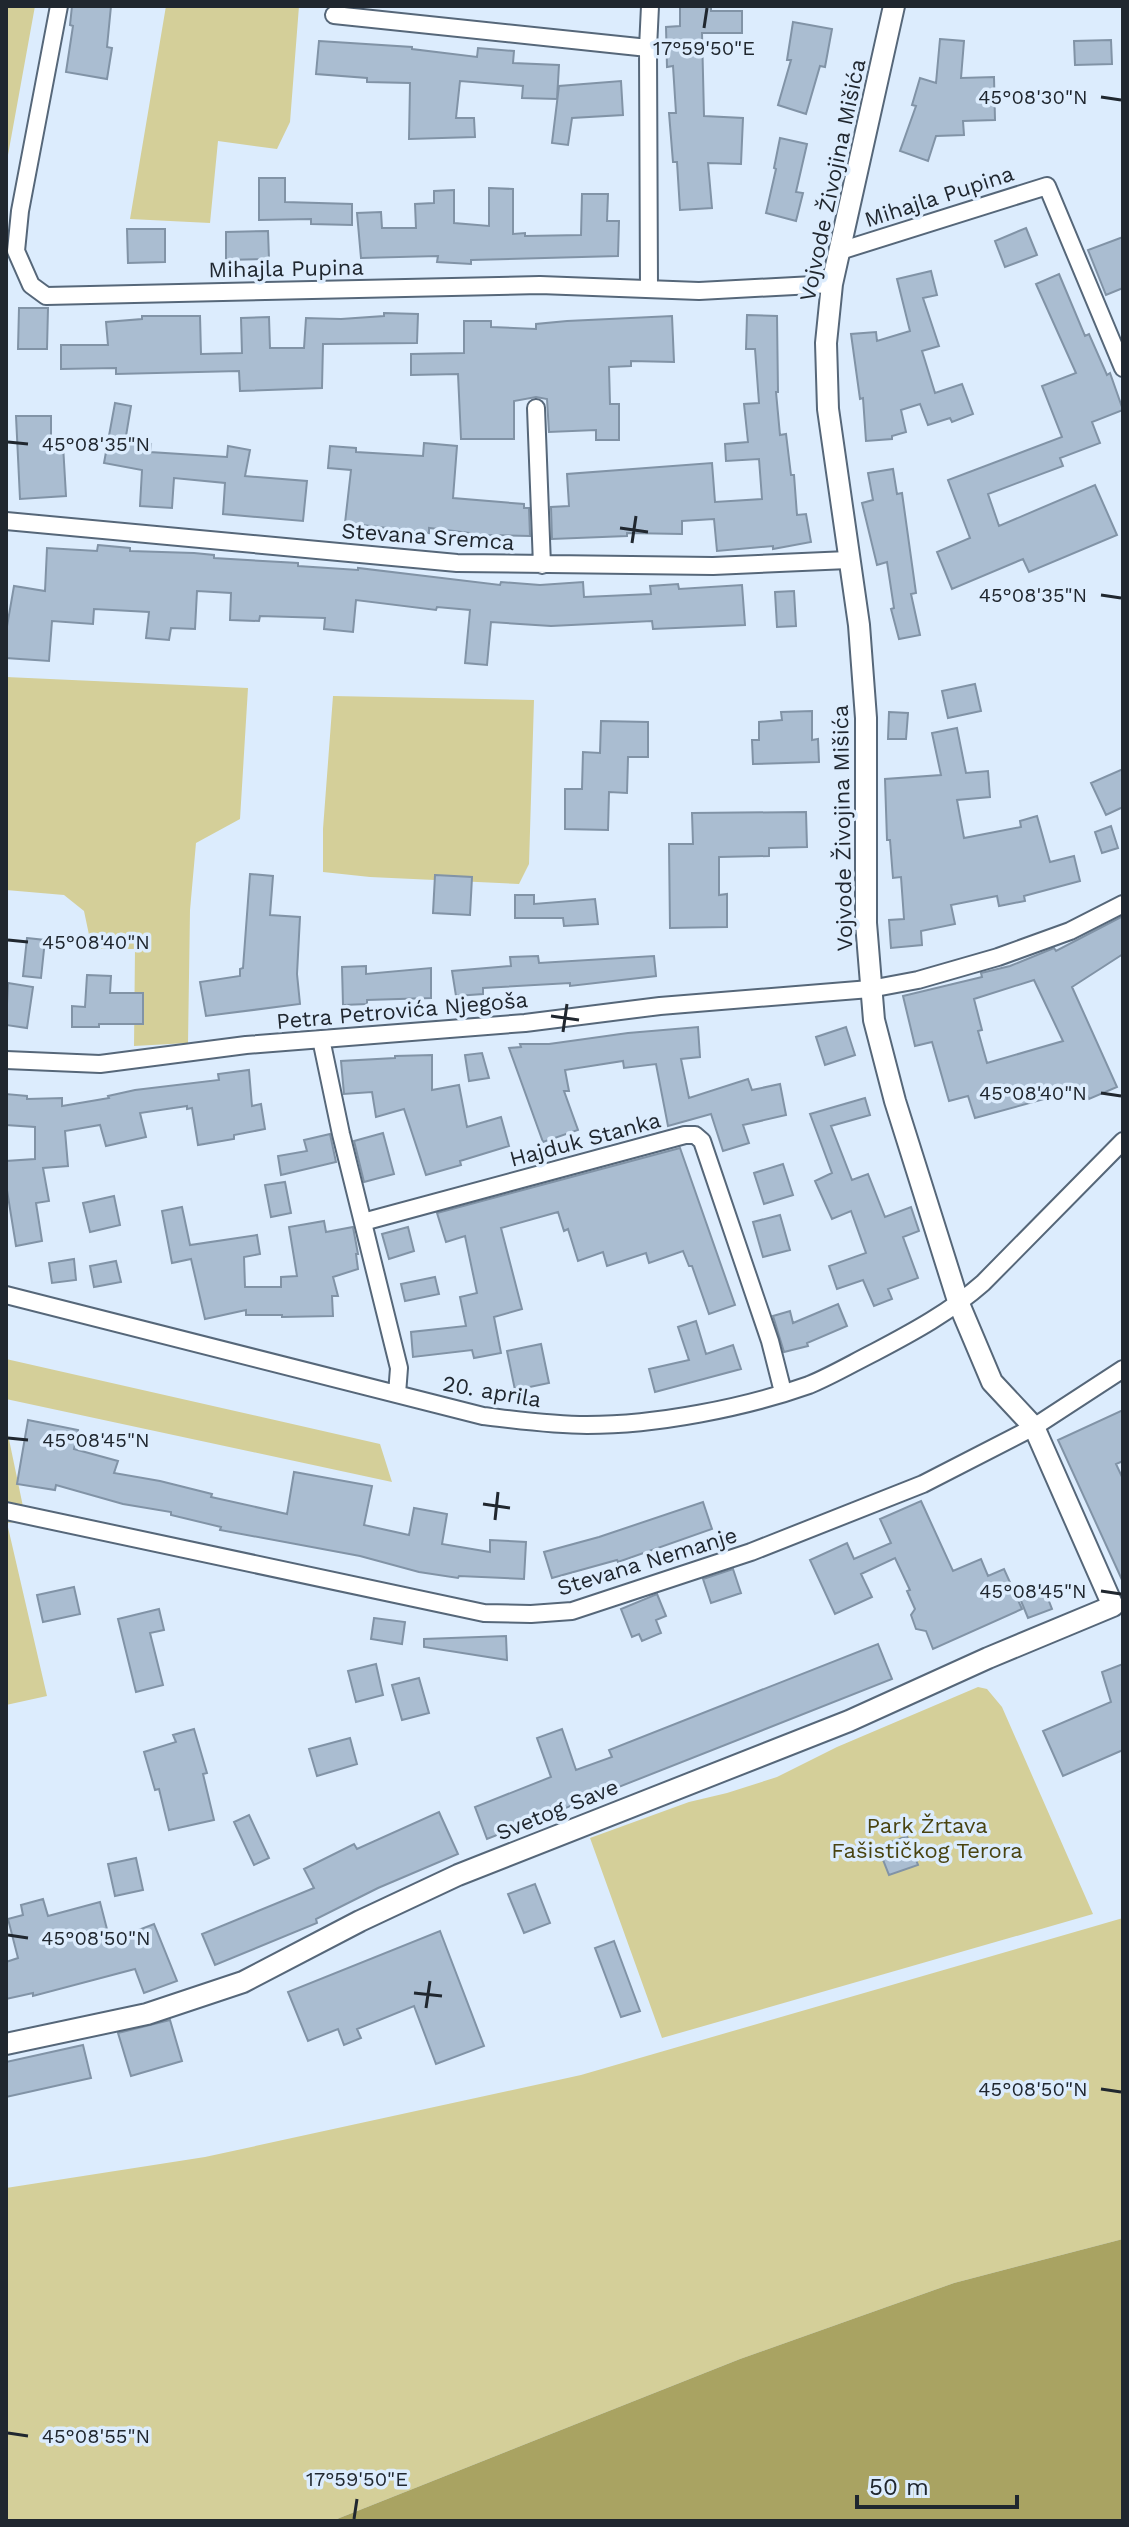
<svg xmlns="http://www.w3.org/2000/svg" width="1129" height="2527" viewBox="0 0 1129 2527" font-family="'Work Sans',sans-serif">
	<rect width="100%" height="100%" fill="#dcecfd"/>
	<path fill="#d4cf99" d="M6 6H35L6 166Z
		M166 6H299L290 122 277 149 218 141 210 223 130 219Z
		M6 677 248 688 240 819 196 843 190 910 188 1043 134 1046 135 949H92L84 911 64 895 6 890Z
		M333 696 534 700 529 864 519 884 370 877 323 872V829Z
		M6 1359 380 1444 392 1482 6 1399Z
		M6 1425 26 1521 7 1523 47 1696 6 1705Z
		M978 1687 987 1689 1002 1707 1093 1914 662 2038 590 1838 689 1802 727 1793 777 1777 837 1747Z
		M1123 1918V2239L954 2283 740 2359 332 2521H6V2188L205 2157 581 2075Z"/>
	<path fill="#a9a362" d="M1123 2239V2521H332L740 2359 954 2283Z"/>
	<path fill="#aabdd1" stroke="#8193a6" stroke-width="2" fill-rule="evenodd" d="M72 6H111L107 47 112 48 107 79 66 72 73 26 70 25Z
		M680 6H711V11H742V33H702L704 116 743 118 741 164 708 163 712 208 680 210 677 162H673L669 113H676L673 66 667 67 666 27 680 26Z
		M793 22 832 29 825 67 820 66 806 114 778 105 791 60H787Z
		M940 39 964 41 961 78 994 77 995 120 963 121 964 135 936 136 928 161 900 151 916 106 912 105 920 78 936 83Z
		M1111 40 1112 64 1075 65 1074 41Z
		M319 41 412 47V49L477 57 478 48 514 51 513 63 559 65 557 99 522 98 523 86 460 81 456 118H474L475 137 409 139 410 83 367 82V78L316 74Z
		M621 81 623 115 572 118 568 145 552 143 559 86Z
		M780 138 807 144 796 192 803 193 796 221 766 213 776 169 774 168Z
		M259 178H285V202L352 204V225L311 224V219L259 220Z
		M489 188 513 189V234L525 233V236L581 235 582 194H608L607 221H619L618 256 471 260V264L437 262 438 256 361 258 357 213 381 212 382 228H416L415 204 434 203V191L454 190V223L489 226Z
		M1026 228 1037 255 1005 267 995 241Z
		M127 229H165V262L128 263Z
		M268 231 269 259 226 260V232Z
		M1123 237V288L1106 295 1088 250Z
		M931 271 937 295 923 298 939 346 922 351 935 393 962 384 973 414 952 422 950 418 928 425 920 404 901 410 906 432 892 436V439L866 441 863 398 860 399 851 334 876 332 877 341 910 331 897 279Z
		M1059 274 1085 336 1089 334 1107 375 1110 373 1123 410 1092 422 1100 443 1060 458 1063 466 988 494 999 526 1095 485 1117 535 1029 572 1023 559 952 589 937 552 970 538 948 480 1062 437 1042 386 1076 373 1036 284Z
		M19 308H48L47 349H18Z
		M384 313 418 314 417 343 323 344 322 388 240 391 239 371 116 374V368L61 369V345H108L106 322 142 319V316H200L201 354 242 353 241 318 269 317 270 348H304L306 318 341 319 384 316Z
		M747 315 777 316 778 392H776L780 435 786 434 791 475H794L797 515 806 514 811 542 773 549V546L717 551 714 519 682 521V534L627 533V536L552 539 551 507 569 506 567 474 712 463 715 502 762 499 759 459 726 461 725 444 748 442 744 404 759 403 755 349H746Z
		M672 316 674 362 631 361V366L609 367 610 404H619V440H596V430L549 432 547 399 536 397 514 401V439H461L458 374 411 375V354L464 353V321H491V327L536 329V324L567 321Z
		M115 403 131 406 125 442 151 444 150 452 227 457 228 446 250 450 245 476 307 481 303 521 223 514 225 483 174 478 172 508 140 506 142 470 104 463Z
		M16 416H51V445H63L66 496 20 499Z
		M424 443 457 446 453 498 524 504V508H529L530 536 486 535 429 528V533L345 523 351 470 328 468 330 446 356 448V452L423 456Z
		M893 469 897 494 902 493 916 593 911 594 920 635 899 639 891 609 894 608 887 562 877 565 862 503 873 500 868 473Z
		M98 545 130 548V551L194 553 214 555V558L298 563V566L358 570V568L500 585 501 582 540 585 583 582 584 597 651 594 650 586 678 584 679 589 742 585 745 625 653 629 652 621 551 626 491 622 487 665 465 663 470 610 437 607 436 610 356 600 353 632 324 629 325 618 260 616 259 621 230 620 231 593 197 591 195 629 171 628 169 640 146 638 149 612 94 609 93 624 52 621 49 661 6 658V632L14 586 45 591 47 548 97 551Z
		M794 591 796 626 777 627 775 592Z
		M975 684 981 711 948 718 942 691Z
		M812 711V740L818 739 819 762 753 764 752 740H759V722L782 720 781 712Z
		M889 712 908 713 906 739H888Z
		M601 721 648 722V757H628L627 793 609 792 608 830 565 829V789H582L583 752 600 753Z
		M957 728 966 773 988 771 990 797 957 800 964 838 1021 827 1020 821 1037 816 1050 862 1074 856 1080 881 1024 896 1025 901 999 906 997 896 951 905 955 924 921 931 922 945 891 948 889 920 904 919 901 877 893 878 890 840H887L885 779 941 775 932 733Z
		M1123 769V807L1106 815 1091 783Z
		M806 812 807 847 769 848V856L719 857V895L727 894V927L670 928 669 844H693L692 813Z
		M1111 826 1118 848 1102 853 1095 832Z
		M250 874 273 876 270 915 300 917 297 974 300 1004 206 1016 200 982 240 976V969L243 968Z
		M435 875 472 877 470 915 433 913Z
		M515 895H534V904L595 899 598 924 564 926 563 918H515Z
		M1123 916V954L1072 987 1117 1087 1089 1099 1084 1088 975 1118 968 1096 949 1101 932 1042 915 1046 903 996 982 977 981 973 1010 966 1054 948 1056 951ZM1034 980 1063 1041 987 1063 978 1031 982 1030 974 999Z
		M27 938 45 940 41 978 23 976Z
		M538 956 539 963 654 956 656 976 570 986V983L483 988V994L456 996 452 971 511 966 510 957Z
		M366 966V974L431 968V998L367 1000V1004L343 1005 342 967Z
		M87 975 111 976 110 993H143V1024H99V1027H72V1006L85 1007Z
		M8 983 33 987 27 1028 6 1025Z
		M698 1027 700 1057 681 1059 689 1098 748 1079 752 1090 780 1084 786 1115 743 1125 749 1143 723 1151 711 1114 668 1126 656 1064 624 1068 623 1061 565 1070 569 1091H564L578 1130 543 1142 509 1048 521 1047 520 1044H549L628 1033Z
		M846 1027 855 1055 825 1065 816 1037Z
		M482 1053 489 1078 469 1081 465 1055Z
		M432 1055V1090L459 1085 467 1127 501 1117 509 1146 460 1161 461 1165 426 1175 404 1109 376 1117 372 1092 344 1094 341 1061 395 1058V1056Z
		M249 1070 252 1106 261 1104 265 1129 234 1135V1139L198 1145 192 1108 187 1109V1106L140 1113 146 1137 106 1146 100 1125 65 1131 68 1166 43 1168 49 1201 36 1203 42 1241 16 1246 6 1184V1161L35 1159V1127L6 1125V1094L27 1096V1099L62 1098V1106L109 1098 108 1096 135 1090 219 1080 218 1074Z
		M865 1098 870 1115 831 1126 852 1180 868 1174 885 1217 911 1207 919 1231 903 1237 918 1278 888 1289 892 1299 874 1306 863 1280 837 1289 829 1266 866 1253 851 1211 832 1219 815 1181 832 1173 810 1114Z
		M383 1133 394 1174 364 1182 354 1141Z
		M330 1134 336 1162 281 1175 278 1156 307 1151 304 1140Z
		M680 1148 735 1305 709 1314 692 1266H689L683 1251 649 1263 646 1253 607 1266 603 1252 578 1261 568 1229 564 1231 558 1212 501 1228 522 1309 494 1317 501 1353 474 1358 472 1350 413 1357 411 1332 466 1326 460 1297 477 1293 465 1236 446 1242 437 1213Z
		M783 1164 793 1195 764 1204 754 1173Z
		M285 1182 291 1213 271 1217 265 1185Z
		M114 1196 120 1225 90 1232 83 1203Z
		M182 1207 190 1245 257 1235 260 1254 244 1257 245 1287H281V1277L297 1276 289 1227 324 1221 326 1232 353 1227 358 1254H356L358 1269 333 1277 338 1296H332L333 1316 282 1317V1315H246V1310L205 1319 191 1259 172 1263 162 1211Z
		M780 1215 790 1250 763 1257 753 1222Z
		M408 1227 414 1251 389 1259 382 1234Z
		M74 1259 76 1280 52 1283 49 1263Z
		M116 1261 121 1282 94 1287 90 1266Z
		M435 1277 439 1294 405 1301 401 1284Z
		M838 1304 847 1326 807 1343 808 1346 784 1352 773 1316 790 1311 793 1323Z
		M696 1321 706 1354 733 1345 741 1369 655 1392 649 1369 689 1360 678 1327Z
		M541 1344 549 1383 515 1390 507 1351Z
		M1123 1410V1461L1116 1464 1123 1479V1582L1058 1440Z
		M28 1420 78 1430 74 1449 118 1461 114 1473 160 1481 212 1494 211 1497 287 1514 294 1472 372 1486 364 1525 409 1535 414 1508 447 1514 442 1544 490 1552V1540L526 1542 524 1579 459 1576 458 1578 419 1572 360 1556 220 1530 221 1527 171 1515V1512L123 1504 56 1485 55 1490 17 1484Z
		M921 1501 953 1571 981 1559 988 1576 1004 1569 1022 1609 933 1649 926 1631 916 1629 911 1615 915 1609 907 1591 910 1590 895 1558 861 1574 872 1597 835 1614 810 1560 847 1543 854 1559 891 1543 880 1519Z
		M703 1502 712 1529 618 1562 617 1560 552 1578 544 1552 599 1537Z
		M733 1569 741 1593 711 1603 703 1579Z
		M1043 1586 1052 1609 1028 1618 1019 1596Z
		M74 1587 80 1614 43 1622 37 1595Z
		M657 1594 666 1616 656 1620 661 1633 642 1641 639 1634 632 1637 621 1609Z
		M159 1609 164 1630 150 1633 163 1685 136 1692 118 1619Z
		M374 1618 405 1622 402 1644 371 1639Z
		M506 1636 507 1660 424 1647V1639Z
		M878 1644 892 1679 487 1839 475 1807 551 1777 537 1738 562 1729 576 1770 612 1757 609 1750Z
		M376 1664 383 1695 356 1702 348 1671Z
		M1123 1664V1750L1063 1776 1043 1731 1111 1702 1102 1672Z
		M419 1678 429 1713 402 1720 392 1685Z
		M194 1729 207 1773 203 1774 214 1820 169 1830 159 1789 155 1790 144 1752 176 1742 173 1735Z
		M350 1738 357 1764 317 1776 309 1749Z
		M439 1812 458 1854 378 1888 316 1919 317 1923 215 1965 202 1934 314 1888 304 1869 354 1844 357 1849Z
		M249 1815 269 1858 254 1865 234 1822Z
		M907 1836 918 1865 889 1875 878 1847Z
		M136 1858 143 1890 115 1896 108 1864Z
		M535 1884 550 1923 524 1933 508 1894Z
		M43 1899 48 1916 100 1902 110 1941 154 1924 177 1981 144 1993 135 1969 33 1996V1993L6 1999V1962L18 1958 8 1919 23 1915 21 1905Z
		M440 1931 484 2046 436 2064 414 2006 357 2029 361 2038 344 2045 338 2029 308 2041 288 1992Z
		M614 1941 640 2011 621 2017 595 1948Z
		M170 2020 182 2061 131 2076 118 2033Z
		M83 2045 91 2078 6 2097V2062Z"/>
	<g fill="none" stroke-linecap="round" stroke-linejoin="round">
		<g stroke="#566779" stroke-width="20">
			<path id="minor" d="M59 6 20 211 16 251 31 285 46 296 540 285 699 291 832 284
				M334 15 648 48
				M840 251 1047 186 1123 368
				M649 288 648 48 650 6
				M536 408 542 565
				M6 521 457 563 713 566 848 560
				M321 1039 341 1134 399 1368 397 1394
				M6 1060 100 1064 246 1045 525 1023 660 1006 870 989 918 980 998 957 1070 931 1123 904
				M363 1222 685 1135H695L702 1141 770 1341 783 1392
				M6 1295 483 1416C517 1420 552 1425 587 1425 656 1425 744 1408 809 1385 831 1376 853 1363 875 1352 913 1332 950 1312 983 1283L1123 1141
				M6 1511 484 1613 531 1614 572 1611 751 1552 923 1484 1034 1427 1123 1369"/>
		</g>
		<g stroke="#566779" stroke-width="24">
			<path id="tertiary" d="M6 2044 147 2014 243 1982 360 1921 458 1875 849 1721 988 1658 1113 1606 1034 1427 992 1382 959 1304 895 1101 874 1020 866 923V718L859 625 828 409 826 343 832 284 894 6"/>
		</g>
		<use href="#minor" stroke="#fff" stroke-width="16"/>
		<use href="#tertiary" stroke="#fff" stroke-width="20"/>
	</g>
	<path fill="none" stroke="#20272f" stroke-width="3" d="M704 28 707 8M1101 97 1121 100M8 442 28 444M620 528 648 532M632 543 636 516M1101 595 1121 598M8 940 28 942M551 1016 579 1020M563 1032 567 1004M1101 1093 1121 1096M8 1438 28 1440M483 1504 510 1508M495 1520 498 1492M1101 1591 1121 1594M8 1935 28 1938M414 1993 442 1996M426 2008 430 1981M1101 2089 1121 2092M8 2433 28 2436M354 2519 357 2499"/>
	<g text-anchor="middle" stroke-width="7" stroke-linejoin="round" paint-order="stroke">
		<g font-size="22" fill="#20272f" stroke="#dcecfd">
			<text transform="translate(832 180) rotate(-78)" y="8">Vojvode Živojina Mišića</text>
			<text transform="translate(939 196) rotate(-18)" y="8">Mihajla Pupina</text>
			<text transform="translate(286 268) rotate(-1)" y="8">Mihajla Pupina</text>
			<text transform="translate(428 536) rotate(4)" y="8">Stevana Sremca</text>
			<text transform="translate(842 828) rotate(-91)" y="8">Vojvode Živojina Mišića</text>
			<text transform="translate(402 1010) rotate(-5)" y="8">Petra Petrovića Njegoša</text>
			<text transform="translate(585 1139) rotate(-15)" y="8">Hajduk Stanka</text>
			<text transform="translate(492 1391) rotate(10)" y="8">20. aprila</text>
			<text transform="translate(647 1561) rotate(-17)" y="8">Stevana Nemanje</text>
			<text transform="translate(557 1809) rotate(-22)" y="8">Svetog Save</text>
		</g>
		<g font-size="22" fill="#494310" stroke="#dcecfd">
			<text x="927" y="1833">Park Žrtava<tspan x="927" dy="25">Fašističkog Terora</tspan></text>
		</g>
	</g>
	<g font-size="20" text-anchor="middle" fill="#20272f" stroke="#dcecfd" stroke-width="7" stroke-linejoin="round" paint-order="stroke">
		<text x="704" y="55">17°59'50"E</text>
		<text x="1033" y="104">45°08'30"N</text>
		<text x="96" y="451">45°08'35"N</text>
		<text x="1033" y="602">45°08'35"N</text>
		<text x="96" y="949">45°08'40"N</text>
		<text x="1033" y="1100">45°08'40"N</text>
		<text x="96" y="1447">45°08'45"N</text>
		<text x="1033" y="1598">45°08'45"N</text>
		<text x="96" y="1945">45°08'50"N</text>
		<text x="1033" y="2096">45°08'50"N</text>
		<text x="96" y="2443">45°08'55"N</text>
		<text x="357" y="2486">17°59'50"E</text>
	</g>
	<rect width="1129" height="2527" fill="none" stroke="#20272f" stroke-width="16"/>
	<path d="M857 2495v12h160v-12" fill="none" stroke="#20272f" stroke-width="4"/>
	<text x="869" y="2495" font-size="24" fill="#20272f" stroke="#dcecfd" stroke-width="6" paint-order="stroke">50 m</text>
</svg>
